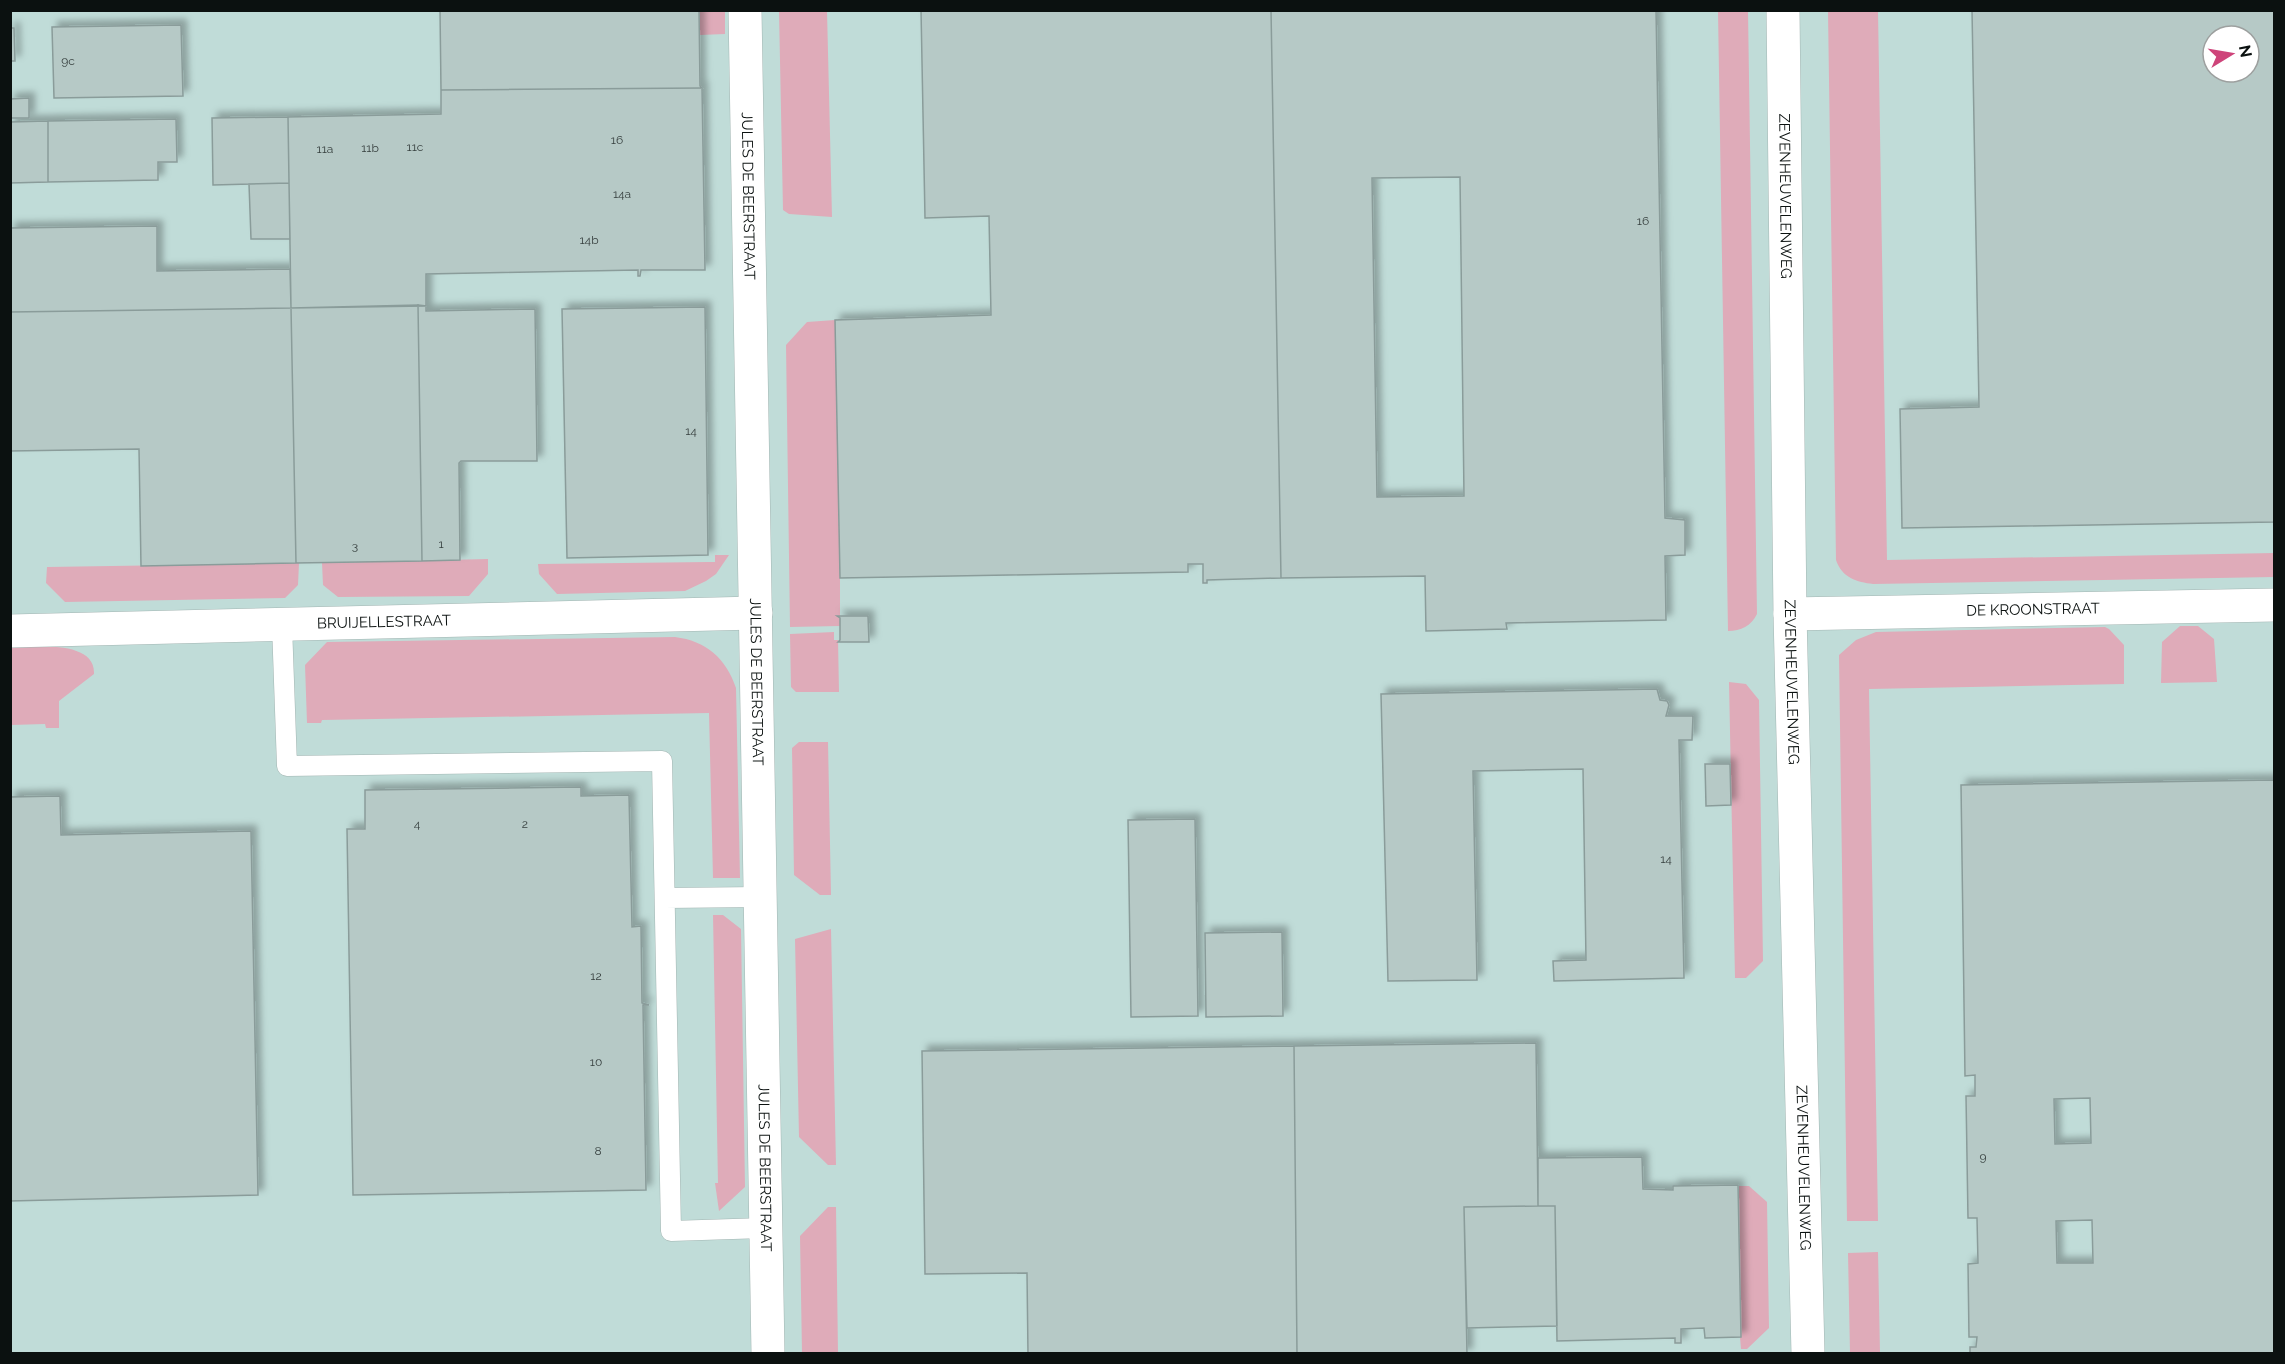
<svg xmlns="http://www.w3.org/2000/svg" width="2285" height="1364" viewBox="0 0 2285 1364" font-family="Raleway,sans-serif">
	<defs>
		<filter id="shadow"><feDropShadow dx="5.5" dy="-5.5" stdDeviation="3" flood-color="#0004"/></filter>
	</defs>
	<rect width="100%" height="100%" fill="#d6e9e6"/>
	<path fill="#c0dcd8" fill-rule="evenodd" d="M11 11H2274V1353H11ZM2213 36H2249V72H2213Z"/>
	<path fill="#dfabb9" d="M699 11H725V34L700 35Z
		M779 11H827L832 217 789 214 783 210Z
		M1718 11H1748L1757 614C1751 626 1741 631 1728 631Z
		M1828 11H1878L1887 560 2274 553V577L1873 584C1857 582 1842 578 1836 560Z
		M835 320 840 578V616H837L840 618V626L790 627 786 345 807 322Z
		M715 555H729L716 574 706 581 685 591 557 594 539 574 538 564 708 562H715Z
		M488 559V574L469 596 338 597 323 585 322 563Z
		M299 563 298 585 285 598 65 602 46 583 47 567Z
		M2180 626H2198L2214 639 2217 682 2161 683 2162 642Z
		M2105 627 2109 629 2124 645V684L1869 689 1878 1221H1847L1839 655 1856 640 1876 632Z
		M834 632V640H838L839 692H796L791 687 790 634Z
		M675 637C706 641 726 658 736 688L740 878H713L709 713 322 720 321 723H307L305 665 327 642Z
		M10 647C32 647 96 639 94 674L59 701V728H46L45 724 11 725Z
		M1729 682 1746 684 1759 700 1763 961 1746 978H1735Z
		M799 742H828L831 895H820L794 875 792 748Z
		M713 915H723L741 929 745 1187 719 1211 715 1183H718Z
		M831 929 836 1165H828L799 1137 795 939Z
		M1739 1186H1749L1767 1202 1769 1328 1747 1349H1741L1740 1337Z
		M828 1207H836L838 1353H802L800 1236Z
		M1878 1252 1880 1353H1850L1848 1253Z"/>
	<path fill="#b6c9c6" stroke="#8a9c9a" stroke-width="1.5" fill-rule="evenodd" filter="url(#shadow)" d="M440 10H699L700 86 702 88 441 90Z
		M921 10H1271L1281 578 1207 580V583H1203V564H1188V572L840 578 835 320 991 315 989 216 925 218Z
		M1271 10H1656L1665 518 1685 520V555L1665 556 1666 620 1506 623 1507 629 1426 631 1425 576 1281 578ZM1460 177 1464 496 1377 497 1372 178Z
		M1972 10H2274V522L1902 528 1900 409 1979 407ZM2213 36H2249V72H2213Z
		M181 25 183 96 54 98 52 27Z
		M10 28H14L15 61H10Z
		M702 88 705 270H641L640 276H638V270L426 274V306L291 308 288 117 441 114V90Z
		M29 98V118H10V99Z
		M288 117 289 183 213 185 212 118Z
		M176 119 177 162H158V180L48 182V121Z
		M48 121V182L10 183V122Z
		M289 183 290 239H251L249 184Z
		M157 226V271L290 269 291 308 10 312V228Z
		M418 305 426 306V311L535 309 537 461H461L459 463 460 560 422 561Z
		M418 305 422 561 296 563 291 308Z
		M705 307 708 555 567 558 562 309Z
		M291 308 296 563 141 566 139 449 10 451V312Z
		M837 616H868L869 642H838L840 640V618Z
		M1657 689 1660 700 1667 701 1669 705 1666 716H1693L1692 740H1679L1684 978 1554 981 1553 961 1586 960 1583 769 1473 771 1477 980 1388 981 1381 694Z
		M1705 764H1730L1731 805 1706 806Z
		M2274 780V1354H1970V1347H1976L1977 1337H1969L1968 1264 1978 1263 1977 1218H1968L1966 1096H1975V1075L1965 1076 1961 785ZM2090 1098 2091 1143 2055 1144 2054 1099ZM2092 1220 2093 1263H2057L2056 1221Z
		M581 787V796L629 795 632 927 641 926 642 1003 649 1005H643L646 1190 353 1195 347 829H365V790Z
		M60 796 61 835 251 831 258 1195 10 1201V797Z
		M1195 819 1198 1016 1131 1017 1128 820Z
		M1282 932 1283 1016 1206 1017 1205 933Z
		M1536 1043 1538 1206 1464 1207 1467 1354H1297L1294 1046Z
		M1294 1046 1297 1354H1028L1027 1273 925 1274 922 1051Z
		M1642 1157 1643 1189 1673 1190V1186L1738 1185 1741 1337 1705 1338 1704 1328 1681 1329V1343H1675V1338L1557 1341 1555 1206H1538V1158Z
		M1538 1206H1555L1557 1326 1467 1328 1464 1207Z"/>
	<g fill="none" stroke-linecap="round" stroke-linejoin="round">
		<g stroke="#a2b5b2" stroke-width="21">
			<path id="lane" d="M282 625 287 766 662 761 671 1231 766 1228
				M665 898 760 897"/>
		</g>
		<g stroke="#a2b5b2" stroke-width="34">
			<g id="street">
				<path id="s1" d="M745 10 768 1354"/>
				<path id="s2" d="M1790 614 2274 605"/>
				<path id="s3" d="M10 631 756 613"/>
			</g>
		</g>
		<g stroke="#a2b5b2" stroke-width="34">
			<g id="secondary">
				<path id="s4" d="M1783 10 1790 614 1808 1354"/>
			</g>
		</g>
		<use href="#lane" stroke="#fff" stroke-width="20"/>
		<use href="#street" stroke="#fff" stroke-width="33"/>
		<use href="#secondary" stroke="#fff" stroke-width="33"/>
	</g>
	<g text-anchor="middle" stroke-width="4.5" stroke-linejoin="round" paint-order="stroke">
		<g font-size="12" fill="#363f3e">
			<text x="68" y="65">9c</text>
			<text x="617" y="144">16</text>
			<text x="415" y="151">11c</text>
			<text x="370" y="152">11b</text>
			<text x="325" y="153">11a</text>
			<text x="622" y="198">14a</text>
			<text x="1643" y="225">16</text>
			<text x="589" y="244">14b</text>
			<text x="691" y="435">14</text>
			<text x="441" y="548">1</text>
			<text x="355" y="550">3</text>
			<text x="417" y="828">4</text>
			<text x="525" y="828">2</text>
			<text x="1666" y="863">14</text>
			<text x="596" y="980">12</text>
			<text x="596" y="1066">10</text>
			<text x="598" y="1155">8</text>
			<text x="1983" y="1161">9</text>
		</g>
		<g font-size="15" fill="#0b1110" stroke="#fff">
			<text dy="5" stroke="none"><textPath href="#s1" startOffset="186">JULES DE BEERSTRAAT</textPath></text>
			<text dy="5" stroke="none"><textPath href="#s4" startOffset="186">ZEVENHEUVELENWEG</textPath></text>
			<text dy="5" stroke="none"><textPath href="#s2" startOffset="243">DE KROONSTRAAT</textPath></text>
			<text dy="5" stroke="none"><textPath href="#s3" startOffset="374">BRUIJELLESTRAAT</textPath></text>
			<text dy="5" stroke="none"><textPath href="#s1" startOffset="672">JULES DE BEERSTRAAT</textPath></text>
			<text dy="5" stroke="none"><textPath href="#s4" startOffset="672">ZEVENHEUVELENWEG</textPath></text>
			<text dy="5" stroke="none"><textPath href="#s1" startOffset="1158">JULES DE BEERSTRAAT</textPath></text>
			<text dy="5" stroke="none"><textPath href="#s4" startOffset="1158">ZEVENHEUVELENWEG</textPath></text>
		</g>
	</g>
	<rect width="2285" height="1364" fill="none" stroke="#0b1110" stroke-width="24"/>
	<g transform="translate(2231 54) rotate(79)"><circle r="28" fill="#ffffff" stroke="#9da09f" stroke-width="1.5"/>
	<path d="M0-4.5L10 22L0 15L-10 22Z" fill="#ce447a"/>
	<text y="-9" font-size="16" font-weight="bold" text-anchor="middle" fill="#0b1110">N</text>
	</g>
</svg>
